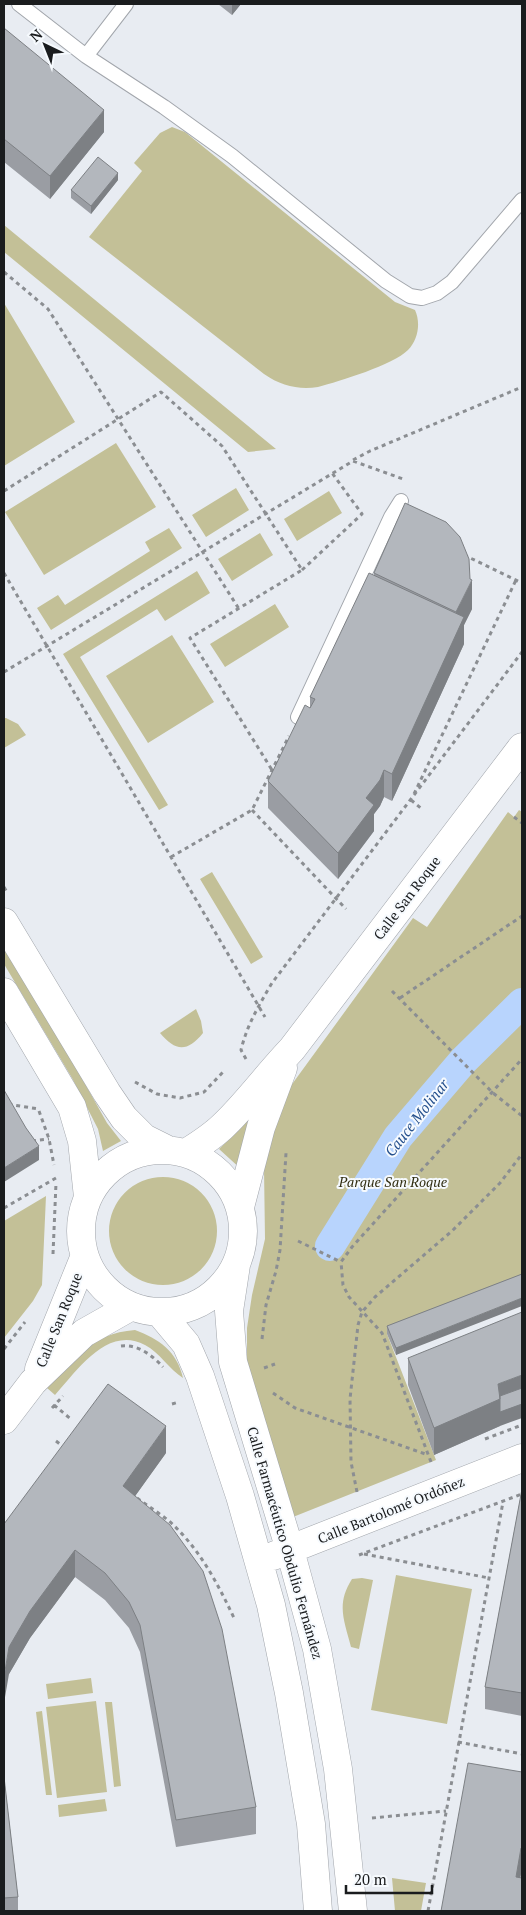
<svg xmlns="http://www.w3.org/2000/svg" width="526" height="1915" viewBox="0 0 526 1915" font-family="'PT Serif',serif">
	<rect width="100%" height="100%" fill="#e8ecf2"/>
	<path fill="#c3c097" d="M172 127 185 132 395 302 415 310C421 323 418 340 408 350 393 365 340 381 318 387 299 390 281 386 264 374L89 237 142 171 134 163 160 133Z
		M4 225 276 449 248 452 4 252Z
		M4 303 75 422 4 466Z
		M116 443 156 507 44 575 5 512Z
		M236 488 249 510 206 537 192 515Z
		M329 491 342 513 297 541 284 519Z
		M169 528 182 548 51 630 37 608 58 595 65 605 150 551 145 542Z
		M260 533 273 555 232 581 218 559Z
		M197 571 210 593 165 621 157 609 80 657 168 805 159 810 63 654Z
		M275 604 289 627 225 667 210 644Z
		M172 635 214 702 148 743 106 676Z
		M4 718H6L18 724 26 735 4 748Z
		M519 810 522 812V1281L387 1334 436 1460 288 1519 247 1383V1328L252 1295 265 1239 264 1168 282 1098 413 918 427 927 508 812 514 817Z
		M212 872 263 957 251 964 200 879Z
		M4 948 70 1057 107 1123 121 1141 103 1151 98 1129 72 1078 4 964Z
		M196 1009 201 1021 203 1033C187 1053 175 1051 160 1033Z
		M259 1104 242 1170 219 1149 240 1129Z
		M109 1231a54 54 0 1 1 108 0a54 54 0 1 1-108 0Z
		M46 1196 42 1285 33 1301 4 1338V1221Z
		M135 1330C159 1339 177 1351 183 1378 169 1369 160 1353 145 1345 107 1325 77 1371 55 1395L47 1388C75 1357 90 1334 135 1330Z
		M396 1575 472 1589 447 1724 371 1710Z
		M362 1578 373 1580 359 1649 351 1647C344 1620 336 1604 352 1579Z
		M91 1678 93 1693 48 1699 46 1684Z
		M96 1701 107 1792 57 1798 46 1707Z
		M105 1702H112L121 1786 114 1787Z
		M42 1711 52 1795H46L36 1712Z
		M105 1799 107 1811 59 1817 58 1805Z
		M392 1878 426 1883 421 1911H395Z"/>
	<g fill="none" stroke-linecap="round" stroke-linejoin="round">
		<path stroke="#b8d4fd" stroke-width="30" d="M330 1246 398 1137 463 1061 522 1003"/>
		<g stroke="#a2a6ac" stroke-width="16">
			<path id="service" d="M19 4 86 56
				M126 4 86 56 164 107 232 156 386 281 410 296 422 298 437 293 452 282 522 200
				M298 717 391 517 401 501"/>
		</g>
		<g stroke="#a2a6ac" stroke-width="29">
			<path id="minor" d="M4 922 107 1093 124 1118 144 1138 166 1149
				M4 992 72 1107 82 1141 88 1197
				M81 1231a81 81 0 1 1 162 0a81 81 0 1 1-162 0Z
				M186 1153C199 1145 213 1136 224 1125 248 1102 268 1074 292 1049L522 747
				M240 1207 261 1127 283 1068
				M236 1265 229 1311 233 1362 290 1550 317 1649 338 1769 353 1911
				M160 1313 186 1344 200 1376 240 1496 271 1605 289 1693 311 1824 318 1911
				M39 1369 84 1258
				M4 1420 33 1382 84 1333 130 1307
				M273 1556 522 1458"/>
		</g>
		<path stroke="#8b8e92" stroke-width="3" stroke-dasharray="4 4" stroke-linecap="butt" d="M4 272 48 309 239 609
			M353 460 370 451 522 387
			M4 491 161 392 222 446 302 570 190 638 272 770
			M464 555 522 583
			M302 570 362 514 332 473
			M4 573 265 1017
			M4 672 353 461 403 479
			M414 794 516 580
			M411 800 422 809
			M252 810 346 909
			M514 817 522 823
			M171 857 252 810 289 736
			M4 887 8 894
			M392 991 493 1093 522 1116
			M400 998 522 916
			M246 1059 241 1050C247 1025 259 1005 272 983L522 652
			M135 1082 157 1094 180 1098 204 1092 224 1071
			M4 1098 7 1104 39 1109
			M39 1111 49 1139 54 1165
			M32 1141 49 1139
			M4 1208 56 1178V1176
			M298 1241 341 1262
			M53 1254 56 1183
			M262 1339 266 1305 276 1271 280 1250 286 1153
			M121 1346C138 1344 153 1356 163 1367
			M4 1349 25 1322
			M264 1368 275 1364
			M273 1393 295 1408 428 1455
			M172 1404 179 1402
			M54 1405 72 1420
			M52 1408 63 1396
			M485 1439 522 1425
			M56 1441 65 1448
			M431 1462 382 1333 349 1297 343 1285 341 1262 352 1247 522 1059
			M357 1492 351 1462 350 1399 358 1325 362 1312 375 1297 452 1231 500 1183 522 1154
			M137 1498C148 1506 159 1513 169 1521 199 1548 217 1582 234 1618
			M364 1554 489 1578
			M359 1555 522 1494
			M458 1742 522 1754
			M372 1818 446 1811
			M428 1911 503 1502"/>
		<use href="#service" stroke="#fff" stroke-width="14"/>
		<use href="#minor" stroke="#fff" stroke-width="28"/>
	</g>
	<path fill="#9a9da3" d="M218 4H241L232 15Z
		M4 28 104 132 50 199 4 162Z
		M118 180 91 214 71 198V190Z
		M374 573 472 609 464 625V644L392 801 384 797 380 806 374 814V831L338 879 268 808V781L310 708V697L374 575Z
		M522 1274 396 1355 387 1334V1326Z
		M408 1358 500 1426 434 1455 408 1385Z
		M166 1453 135 1496 256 1807V1834L176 1847 140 1652 129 1628 105 1600 75 1577 30 1638 9 1674 4 1524Z
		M522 1489V1716L485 1709V1687Z
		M522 1772V1875L521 1874 520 1878 441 1911Z
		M4 1777 18 1897V1911H4Z"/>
	<path fill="#7d8084" d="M232 4H241L232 15Z
		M104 110V132L50 199V176Z
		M118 173V180L91 214V206Z
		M472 580V609L464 625V644L392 801V774L456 634V612Z
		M384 770V797L380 806 374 814V831L338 879V853L366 798Z
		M39 1146V1160L4 1182V1168Z
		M522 1298V1306L396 1355V1348Z
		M522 1375V1418L500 1426 434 1455V1428L498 1384Z
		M166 1426V1453L123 1513V1486Z
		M75 1550V1577L30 1638 9 1674 4 1703V1677L9 1647 30 1611Z
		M521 1848V1874L516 1904V1877Z"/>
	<path fill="#b3b7bd" stroke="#7d8084" d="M4 28 104 110 50 176 4 139Z
		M98 157 118 173 91 206 71 190Z
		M405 503 446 522 460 537 469 559 470 579 472 580 456 612 374 573Z
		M369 573 464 617 392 774 384 770 380 780 366 798 374 805 338 853 268 781 305 705 310 708 315 699 310 697Z
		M4 1090 26 1128 39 1146 4 1168Z
		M522 1274V1298L396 1348 387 1326Z
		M522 1312V1375L498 1384 500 1399 434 1428 408 1358Z
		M108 1384 166 1426 123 1486 170 1525 203 1571 222 1629 256 1807 176 1820 140 1625 129 1602 105 1573 75 1550 30 1611 9 1647 4 1677V1524Z
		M522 1388V1404L500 1412V1396Z
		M522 1489V1693L485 1687Z
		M468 1763 522 1772V1848H521L516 1877 522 1878V1911H441Z
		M4 1777 18 1897 4 1898Z"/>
	<g text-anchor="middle" stroke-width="4" stroke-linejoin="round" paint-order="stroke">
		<g font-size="14" fill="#1a1c1e" stroke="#f6fafe">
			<text transform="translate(407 898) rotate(-53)" y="5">Calle San Roque</text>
			<text transform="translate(59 1320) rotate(-68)" y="5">Calle San Roque</text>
			<text transform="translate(391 1510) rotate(-22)" y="5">Calle Bartolomé Ordóñez</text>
			<text transform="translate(285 1543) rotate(74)" y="5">Calle Farmacéutico Obdulio Fernández</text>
		</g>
		<g font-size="14" font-style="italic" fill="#312e12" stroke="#f6fafe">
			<text x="393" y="1187">Parque San Roque</text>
		</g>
		<g font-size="15" font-style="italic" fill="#26518e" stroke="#f6fafe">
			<text transform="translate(417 1118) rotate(-52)" y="5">Cauce Molinar</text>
		</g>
	</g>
	<rect width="526" height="1915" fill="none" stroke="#1a1c1e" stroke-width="10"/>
	<g transform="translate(45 45) rotate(317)" stroke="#f6fafe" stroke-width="4" paint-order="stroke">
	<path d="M0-4L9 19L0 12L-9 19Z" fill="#1a1c1e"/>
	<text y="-8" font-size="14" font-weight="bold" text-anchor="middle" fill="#1a1c1e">N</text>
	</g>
	<path d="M346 1885v8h86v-8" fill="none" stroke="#1a1c1e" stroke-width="2.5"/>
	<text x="354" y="1885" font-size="15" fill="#1a1c1e" stroke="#f6fafe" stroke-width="4" paint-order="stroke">20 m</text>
</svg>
